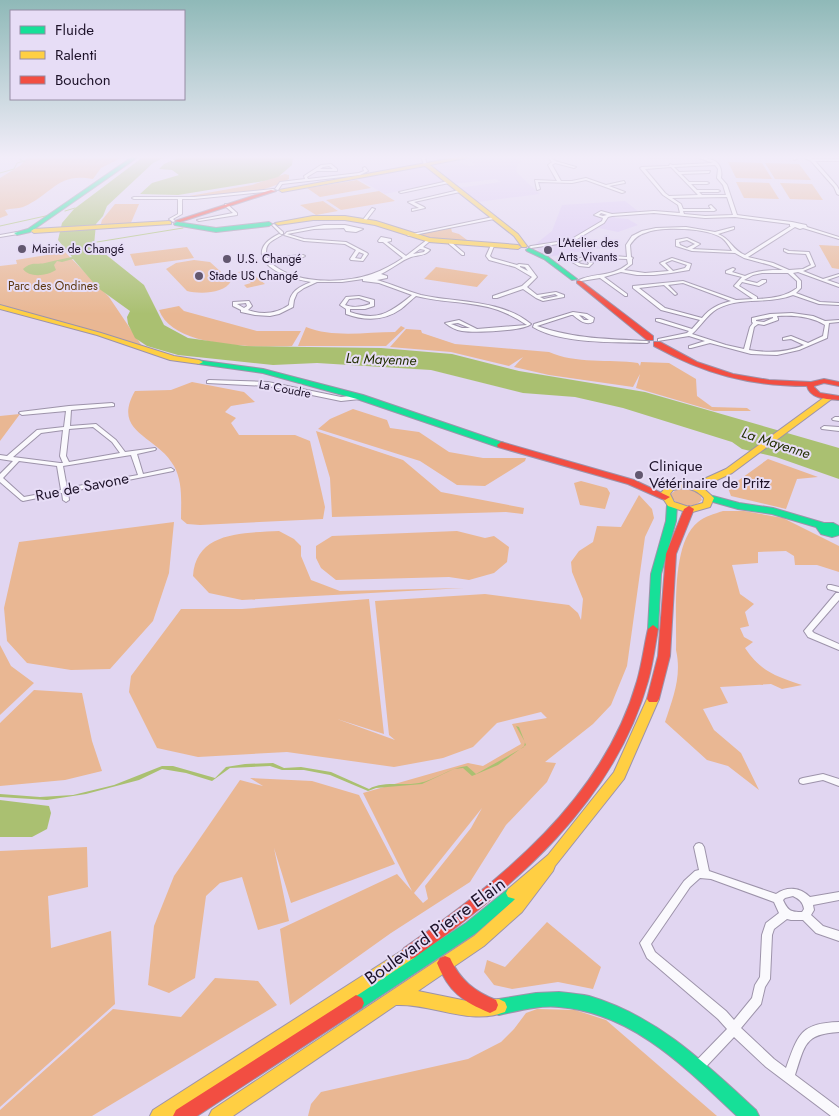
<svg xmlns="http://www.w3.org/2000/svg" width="839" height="1116" viewBox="0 0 839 1116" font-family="Jost,sans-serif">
	<rect width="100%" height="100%" fill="#e1d6f1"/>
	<path fill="#dac8f3" d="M464 157H516L514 158 523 162 518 163 516 172 540 194 477 202 458 188 501 182 496 179 453 184 449 180 385 194 356 178 457 161 468 166 476 165Z
		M625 201 639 212 614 215 615 218 628 219 638 225 618 232 599 228 580 239 602 248 548 257 533 246 552 231 562 205Z"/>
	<path fill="#e9b793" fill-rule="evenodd" d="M27 157H123L101 168 93 179C57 172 53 194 23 207 18 209 11 208 5 210L8 215 0 218V178L21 165Z
		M728 162 762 163 772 179 736 178Z
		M765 163 799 164 811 180 775 179Z
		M285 174 289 175V179C257 197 215 197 178 198L252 185Z
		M357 180 371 188 320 197 307 188Z
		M736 182 769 183 779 199 744 198Z
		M780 183 812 184 823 200 790 199Z
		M379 191 395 201 341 210 326 200Z
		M323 201 338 211 316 215 300 205Z
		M115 204H139L130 225 100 227 102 220Z
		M451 228 452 232 459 234 467 240 453 241 423 237 420 234Z
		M819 245 839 246V269L832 268Z
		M187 247 194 258 135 266 130 254Z
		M65 252 109 297 142 346 0 306V266L17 264 16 260Z
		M194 260 210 262 231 281C225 294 199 294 187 291L166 269 176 263Z
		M436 267 488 275 477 287 424 279Z
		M248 270 265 284 247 288 244 285 251 283 238 272Z
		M179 306 184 311 257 331H301L292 346C258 347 173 349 159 310Z
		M401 326 405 328 386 346H298L306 327C333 338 366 332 395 332Z
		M406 329 421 330 422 333 455 344 549 352C576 364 609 359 638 363L640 366 641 362 669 363 696 379 697 396 712 407 747 408 751 411H714L636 388 640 374 633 387 549 375 514 367 523 357 509 366 451 352 390 347Z
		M192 382 244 392 255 402 231 406 225 412 236 418 231 423 239 435H295L310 441 325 507 323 519 200 525 187 524 181 519C181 502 183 482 174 466 157 435 111 433 135 391L171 390Z
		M353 409 387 420 390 428 419 432 449 452 483 458H526L525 461 485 486 457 485 420 461 318 429 330 419Z
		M20 414 0 441V416Z
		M316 431 403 460 441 492 524 508 523 514 506 512 332 517 330 478Z
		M768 459 818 477 797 479 786 509 731 496 728 488Z
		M581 481 607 488 610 493 605 509 580 505 574 483Z
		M677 489 692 490 700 494 702 500C693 510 676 506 670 495Z
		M639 495 652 509 654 518 645 537 627 666 611 705 593 724 545 762 556 763 547 782 506 825 470 882 391 933 290 1005 280 929 397 874 412 891 363 793 468 763 483 766 521 744 512 724 547 718 541 712 497 723 473 747 443 758 394 767 287 752 198 757 157 748 129 692 131 676 181 609H242L369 599 384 734 337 719 395 740 389 735 375 601 485 594 569 605 578 613 581 620 583 599 572 572 571 562 579 551 593 542 597 526 621 527ZM482 808 471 828 425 886 428 899 423 903 414 893Z
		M723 511H744L783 518 839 546V572L817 565H795L794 556 786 551 758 552V563L732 565 740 594 754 604 745 612 749 626 740 628 744 637 753 642 745 648C761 672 776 676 802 685L782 689 771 684 720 687 728 703 703 709 714 730 741 753 759 790 728 766 707 760 665 722C673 698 682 676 676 650 677 617 670 544 698 522 705 516 714 514 723 511Z
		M174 522 169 573 153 621 110 669 71 670 27 663 7 641 4 608 19 542Z
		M279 531 294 539 301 546V556L311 580 340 591 464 588 242 600 209 593 193 576C196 531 244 533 279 531Z
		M457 531 485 538 494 536 509 547 507 562 494 573 469 580 449 577 336 580 321 568 316 558V546L332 536Z
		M0 645 11 666 34 683 0 715Z
		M34 690 82 693 92 741 102 771 65 780 0 786V723Z
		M250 778 312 781 359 795 395 864 291 903 274 848 289 921 258 930 242 877 220 883 206 896 195 978 169 993 148 985 154 926 174 876 240 780 263 786Z
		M87 847 88 887 48 896 51 948 111 931 115 1004 0 1107V851Z
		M547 922 601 967 593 989 558 982 512 989 494 985 484 972 487 960 505 967Z
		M215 978 258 981 277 1005 92 1116H0V1110L113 1009 181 1017Z
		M537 1009 575 1010 606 1020 717 1116H308L311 1104 321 1092 468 1059 501 1042 514 1029 526 1013Z"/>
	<path fill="#aac071" d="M143 157H165L153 163 107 206 103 216 96 224 94 245 144 285 164 325 188 338 245 346 381 348 452 354 519 371 645 392 839 448V479L776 457 742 449 732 442 623 408 575 397 523 393 431 370 317 363 273 365 178 355 147 346 135 338 128 324 127 317 130 311 98 288 73 259 62 262 57 261 54 265 56 270C47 276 29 278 23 269 32 261 35 265 45 263 53 261 62 259 72 257L58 240 62 223 74 209Z
		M180 157H293L292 165 278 177 264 181 178 195 140 194 152 183 179 175 172 170 159 169 164 164Z
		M516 726 519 727 526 745 498 765 472 776 463 768 454 769 422 784 376 788 368 791 330 775 304 770H282L270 766 230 768 212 781 186 773 162 769 139 780 86 794 47 800 0 797V794L40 797 73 795 114 785 162 766H173L215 778 226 767 245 764 273 763 284 768 301 767 331 772 369 789C383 781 403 786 419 783 436 780 448 768 467 766L476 774 524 747 525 742Z
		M0 800 49 806 51 813 47 829 32 837H0Z"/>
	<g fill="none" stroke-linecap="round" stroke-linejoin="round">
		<path stroke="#aac071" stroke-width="1" d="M0 173 14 169 17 163 25 161 20 160 22 157
			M65 211 75 208
			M0 226 50 215
			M97 242 183 228"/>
		<g stroke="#9d93aa" stroke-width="2">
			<path id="street" d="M84 157H87L85 159Z
				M421 157H425L427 166 424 165Z
				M548 157H551L555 161 576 167 574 168 555 163 552 165 561 181H572L586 178 606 185 624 181 625 183 609 186 625 192 622 193 586 180 572 183 538 182 540 189 537 190 535 180 557 181 548 165 552 162Z
				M649 157H678L677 158Z
				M696 157C710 157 724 161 721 178L727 185 737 215 792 222 806 225 807 227 839 237V239L803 228 800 229 795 227 748 257 773 263 789 270 803 269 811 265 806 254 788 253 784 251V249L789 251 809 252 815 266 803 271 823 279 839 274V276L827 280 839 284V287L798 272 793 273 801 281V288L796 293 820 302 839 303V305L819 304 793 295C768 305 740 296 717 309 707 315 701 326 692 334L726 345 744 349 750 327 753 323 752 322V318L770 314 792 313 813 316 825 321 839 320V322L829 323 827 338 799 350 777 355 751 354 710 343 691 348H689V346L705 341 689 336 658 341V339L687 333 689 331 656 321V319H660L692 329 700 320 661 310 633 288V286L683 281 736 300 753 299 734 286 742 277 726 273V271L733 268 735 269 732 272 745 276C757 270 770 270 783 270L770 265 744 258 735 253 692 251 676 246V240L687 238 700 244 692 249 732 251C729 246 726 241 722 238 707 228 662 226 645 233 638 235 634 239 630 245L631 257 633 258 632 259V264L624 270 645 273 669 271 660 263 672 258 691 264 689 270 671 273 654 275H637L621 272 604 277 627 294V296H625L600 278 581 281 579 280C597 272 610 278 628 264L627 259 601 258 588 259 593 263 589 267 579 266 572 262C588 252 609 256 627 257L626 245 632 236 642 231 656 228 686 227 715 232 734 227V229L718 234C730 238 733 251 745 255L791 226H790V224L735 217 705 218 654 213 612 216 608 217 604 223 572 242 531 248 529 247 531 246 570 240 602 221 603 218 594 215 601 211 612 214 654 211 680 213 678 205 663 195 640 168 642 167 669 166 670 164 672 165 713 163ZM715 165 718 169 717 178 723 185 726 195H702L699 192H718L720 191 718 190H697L691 184H707L709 183 707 182H689L681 174 709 173 710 171 679 172 674 167ZM671 167 698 195 669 196 665 193 645 169ZM727 197 733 215 705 216 684 214 683 211H714L716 210 711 205 709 206 711 209H683L681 204 672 198ZM601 213 607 215 603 216 599 215ZM687 240 695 244 687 248 680 245 679 242ZM584 259 589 263 588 265 581 264 577 262ZM672 260 687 265 685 268 673 271 665 263ZM762 273H788L797 281V288C785 297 772 298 757 299V297L739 286 742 282 759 286 766 282V280H762L757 283 744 280 753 275ZM683 283 731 301C719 304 710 308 702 318L665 308 639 288 664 285 675 295 677 294 668 285ZM777 316C793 315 811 316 825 325L823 336 808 343 791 336 783 338V340L791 339 804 345C786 353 768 353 749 350L754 327 758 324 764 325 778 320V319ZM773 317V318L764 322 756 321V320Z
				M793 157H796L797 159 794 160Z
				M803 157H808L812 159H839V161H815L837 186 839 190V195L837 194 834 187 811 161Z
				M331 164 337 169V171H317L307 177 308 179 359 173 364 171 363 168 365 167 368 171 360 175 282 184 278 190 275 189 280 182 305 179 304 176 321 165ZM329 166 333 169H320L323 167Z
				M448 181 449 183 401 193 399 192Z
				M273 189 275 190 274 191 194 199H182V214L173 219 175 221 173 222 169 219 178 214V199H134L132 198 134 197H194Z
				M459 190 461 191 460 192 414 202 424 207 425 208 412 211V209L419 208 408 202Z
				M225 204H227L237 213V215L199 221 197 220 233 213 225 206Z
				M372 208 375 209 365 222H363L362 221Z
				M493 217H494V219L409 236 407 235Z
				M274 224 283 232V234H281L272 225Z
				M324 225H345L363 229 356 232 346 231 344 228 314 229 287 234 304 239 346 242 367 253 368 254 363 261 351 260 350 259 356 250 345 244 304 241 284 235 287 232ZM359 252 364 254 361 259 355 258Z
				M17 232H18V234L0 237V235Z
				M279 234 282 235C272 241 263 243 267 258L303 255 305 256 303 257 269 260V261C292 285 343 284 372 274 383 270 394 264 403 258L383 242H379L378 241 381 237 391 239V241L387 242 406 256 428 239H430V241L423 247 430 250C425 256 418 255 411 257 402 260 390 270 381 274L387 276V278L377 280C392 284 406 291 421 295 458 303 500 299 531 324 524 331 475 333 462 331 456 330 450 327 445 323L459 320 477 329 527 325C518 319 509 314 498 310 472 301 443 303 416 296 411 300 406 305 401 309 384 321 365 321 346 314V309L340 305 346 297 359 296 374 300V306L365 309H350V312C378 322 391 312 412 295L379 283 363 281V279L342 282H317L304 288 297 293 294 300 293 307 279 314 270 316 255 315 241 312V310L233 306V302L249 301 252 306 248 310C262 315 276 314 289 305 290 291 299 287 311 282 300 280 289 278 280 273 258 262 254 246 279 234ZM420 249 425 250 424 252 413 254ZM359 298 370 302V304C362 307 352 308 345 305L349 299ZM246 303 247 306 244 308 237 304ZM458 323 470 328H462L451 324Z
				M449 242H451L464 253V255H462L449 244Z
				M491 245 494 246 490 256 492 258 517 265 519 264 528 265 537 277 527 287 537 295 556 292 564 295V297L543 301 536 298 523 289 497 298H493V296L522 286 532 277 515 267 489 260 486 256ZM520 266 525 267 528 271 520 267ZM555 294 558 296 544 299 540 297Z
				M573 312 587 314 594 318 593 322C586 326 579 320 573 315H571L537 326C574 339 609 339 647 341L649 342 647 343C614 342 561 344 533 327L534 324ZM579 315 583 316 589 320H584Z
				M209 380 268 382 341 397 360 395 363 397 360 399 341 401 268 386 207 383V381Z
				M112 403 114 404V406L71 410 70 426 96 424 116 440 125 452 155 448 156 449 155 450 137 454 143 474 171 468 174 470 173 471 68 492 69 500 66 502 63 500 62 493 23 501 21 500 0 482V474L13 461 0 459V455L7 456 37 430 64 427 66 411 22 415 19 413 20 412 69 406ZM93 427 112 442 120 453 69 462 66 456 69 429ZM63 430 60 456 63 463H60L13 457 41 433ZM131 455 138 475 67 488 63 466ZM19 461 57 466 61 490 24 497 3 478Z
				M835 417H839V421L833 420 832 419Z
				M824 426 839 427V431L822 429 821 428Z
				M828 585H831L839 587V592L828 589 827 587Z
				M836 593H839V600L812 631 814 633 839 644V650L808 637 804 631Z
				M823 774 839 779V786L823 780 803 784 800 783 799 781 800 779 803 778Z
				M699 843 702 844 704 847 709 871 776 894C787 886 800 887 810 897L839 892V900L813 905 814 910 811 915 823 926 839 931V941L816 933 803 920H791L787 919 774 929 772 935 770 979 765 987 761 1004 741 1028 774 1059 786 1068C798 1035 800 1023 839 1022V1032C804 1034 805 1045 795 1075L839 1108V1116H831L766 1067 734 1037 701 1072 697 1074 693 1072 691 1068 693 1064 727 1029 718 1019 647 958 640 943 684 881 695 871 699 870 694 847 696 844ZM700 878 711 879 774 902 779 913 766 923 762 935 760 977 755 985 752 998 734 1020 726 1011 655 952 651 944 690 887ZM793 896C799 899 803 902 804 909L802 912C791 912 788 911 783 900L785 898Z"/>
		</g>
		<g stroke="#9d93aa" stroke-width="2">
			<path id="fast" d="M132 157H138L30 232 17 235 14 233 28 229Z
				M177 222 216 228 269 222 272 224 269 226 216 232 175 225 174 224Z
				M529 248 548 257 577 279 572 280 544 259 527 251 526 250Z
				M196 360 263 369 363 395 504 443 505 445 504 447H498L357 399 263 373 199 364 195 362Z
				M709 495 739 503 773 508 824 523H833L839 526V535L832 537 821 534 816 527 772 514 738 509 706 500 704 498 706 496Z
				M672 502 677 505 676 521 661 574 658 629 653 633 648 629 651 574 666 521 667 505Z
				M513 887 518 889 520 893 518 897 476 933 362 1008 356 1011 350 1008 348 1003 350 998 466 923 508 889Z
				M559 992C569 993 580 994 589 996 657 1016 706 1064 756 1110L759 1116H737C686 1068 633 1013 559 1007 539 1005 518 1011 499 1015L493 1012 491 1007 493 1002 499 999 536 993Z"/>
		</g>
		<g stroke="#9d93aa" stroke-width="2">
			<path id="slow" d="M459 157H471L430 165 518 234 527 246 526 247H522L514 236 425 166 282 192 279 190Z
				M313 216H345L376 221 430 238 518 245 521 247 518 249 429 242 375 225 345 220H313L278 225 275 223Z
				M169 221 171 222V224L34 233 31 231 34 229Z
				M0 305 101 333 174 356 199 360 203 362 199 364 170 360 97 335 0 309Z
				M826 396H832L833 398 732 473 702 487 714 498 710 507 689 513 668 506 660 494 667 486 678 483 693 484 726 469ZM683 488C692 489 698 491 704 498L703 503 689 507 674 502 670 494 673 490Z
				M653 695 657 696 659 699 624 779 555 866 553 871 522 912 484 946 418 991 467 1001 499 999 505 1002 507 1007 505 1012C469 1026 432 1003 396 1005L233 1116H209L212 1110 474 936 512 902 515 899 508 897 506 893 508 889 548 855 614 772 647 699 649 696Z
				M409 946 414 948 417 953 414 958 174 1116H150L153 1110Z"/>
		</g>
		<g stroke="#9d93aa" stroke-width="2">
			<path id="jam" d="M271 190 276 191 180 222 175 221Z
				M577 281H581L653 336V340H647L577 283Z
				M654 342H660L697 362 733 374 769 380 811 382 824 379 839 382V386L824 383 814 386V387L820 393 839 396V400C827 399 810 399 807 386 749 386 705 374 654 346Z
				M501 442 634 480 670 497 665 500 662 499 628 484 498 447 497 445Z
				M689 506 694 509 676 554 670 656 659 699 657 702H649L647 699 658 656 666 554 684 509Z
				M653 625 658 629C655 646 653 664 648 681 614 803 513 888 414 958L409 960 404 958 401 953 404 948C500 881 603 800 637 681 642 664 644 646 648 629Z
				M445 956 450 958C460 980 474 991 496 1000L498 1005 496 1010 490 1013C462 1001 449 992 437 963L440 958Z
				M356 995 362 998 364 1003 362 1008 197 1116H173L176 1110Z"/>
		</g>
		<use href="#street" fill="#faf9fd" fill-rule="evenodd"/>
		<use href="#fast" fill="#16e098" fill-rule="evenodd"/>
		<use href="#slow" fill="#ffcf43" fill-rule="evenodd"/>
		<use href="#jam" fill="#f24e42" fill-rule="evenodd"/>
	</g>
	<linearGradient id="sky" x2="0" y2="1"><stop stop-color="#8fb9b8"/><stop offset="0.5" stop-color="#f2edf9"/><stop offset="1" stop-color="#f2edf9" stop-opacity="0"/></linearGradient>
	<rect width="839" height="314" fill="url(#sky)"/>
	<g fill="#62576f" stroke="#e7ddf6" stroke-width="2">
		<circle cx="22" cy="249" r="5"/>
		<circle cx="548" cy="250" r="5"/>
		<circle cx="227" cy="259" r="5"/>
		<circle cx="199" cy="276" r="5"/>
		<circle cx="639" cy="475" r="5"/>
	</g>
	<g text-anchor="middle" stroke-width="4" stroke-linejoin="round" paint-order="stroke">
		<g font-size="12" fill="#1d1229" stroke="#e7ddf6" text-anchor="start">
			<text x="558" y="247">L'Atelier des<tspan x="558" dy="14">Arts Vivants</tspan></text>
			<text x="32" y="253">Mairie de Changé</text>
			<text x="237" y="263">U.S. Changé</text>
			<text x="209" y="280">Stade US Changé</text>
		</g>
		<g font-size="12" fill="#5c3810" stroke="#e7ddf6">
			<text x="53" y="290">Parc des Ondines</text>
		</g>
		<g font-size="12" fill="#1d1229" stroke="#e7ddf6">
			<text transform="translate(285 389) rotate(11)" y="4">La Coudre</text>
		</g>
		<g font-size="14" font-style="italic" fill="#233000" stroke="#e7ddf6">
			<text transform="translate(381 359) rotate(2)" y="5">La Mayenne</text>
			<text transform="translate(776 443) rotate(18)" y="5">La Mayenne</text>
		</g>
		<g font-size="15" fill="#1d1229" stroke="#e7ddf6" text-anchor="start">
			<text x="649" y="471">Clinique<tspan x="649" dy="17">Vétérinaire de Pritz</tspan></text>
		</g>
		<g font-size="15" fill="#1d1229" stroke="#e7ddf6">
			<text transform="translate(82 487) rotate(-11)" y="5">Rue de Savone</text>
		</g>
		<g font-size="18" fill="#1d1229" stroke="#e7ddf6">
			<text transform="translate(435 931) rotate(-36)" y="6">Boulevard Pierre Elain</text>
		</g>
	</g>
	<rect x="10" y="10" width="175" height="90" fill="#e7ddf6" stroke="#968ca4"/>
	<rect x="20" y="26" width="25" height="8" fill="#16e098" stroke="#968ca4"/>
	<text x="55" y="35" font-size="15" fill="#1d1229">Fluide</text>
	<rect x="20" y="51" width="25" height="8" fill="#ffcf43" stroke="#968ca4"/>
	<text x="55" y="60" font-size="15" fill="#1d1229">Ralenti</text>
	<rect x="20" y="76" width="25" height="8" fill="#f24e42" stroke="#968ca4"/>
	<text x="55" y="85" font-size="15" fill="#1d1229">Bouchon</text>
</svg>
